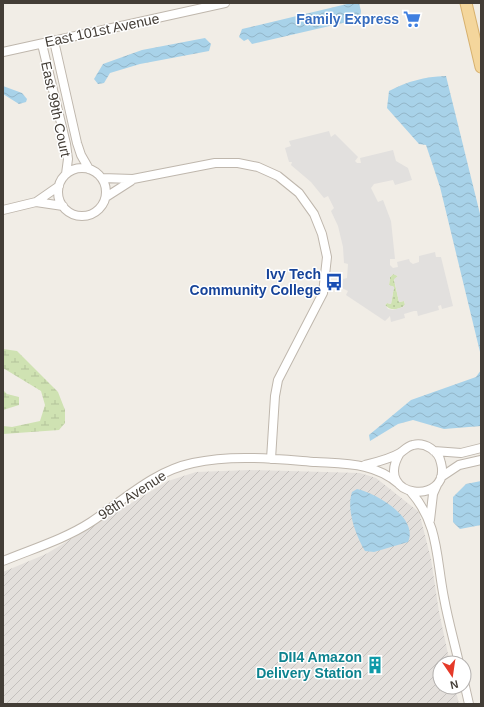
<svg xmlns="http://www.w3.org/2000/svg" width="484" height="707" viewBox="0 0 484 707" font-family="Helvetica,sans-serif">
	<defs>
		<pattern id="industrial-furrows" width="10" height="10" patternUnits="userSpaceOnUse"><rect width="10" height="10" fill="#e3dfdb"/><path d="M-1 1l2-2M0 10L10 0M9 11l2-2" fill="none" stroke="#c4c0bd"/></pattern>
		<pattern id="grass-dots" width="8" height="8" patternUnits="userSpaceOnUse"><rect width="8" height="8" fill="#cfe2b2"/><path d="M2 2h.1M6 6h.1" fill="none" stroke="#b3c39a" stroke-width="1.8" stroke-linecap="round"/></pattern>
		<pattern id="wetland-marsh" width="20" height="14" patternUnits="userSpaceOnUse"><rect width="20" height="14" fill="#cfe2b2"/><path d="M1 5h8M5 5V1M11 12h8M15 12V8" fill="none" stroke="#b3c39a"/></pattern>
		<pattern id="water-waves" width="16" height="10" patternUnits="userSpaceOnUse"><rect width="16" height="10" fill="#a8d2e9"/><path d="M0 5q4-4 8 0t8 0" fill="none" stroke="#92b5c8"/></pattern>
	</defs>
	<rect width="100%" height="100%" fill="#f1ede6"/>
	<path fill="url(#industrial-furrows)" d="M250 470 360 473 376 478 419 512 431 559 439 612 450 663H440V687H455L459 704H3V572L46 554 168 481 196 472Z"/>
	<path fill="url(#grass-dots)" d="M393 274 398 276 394 280 399 302 404 301 405 305C400 310 390 311 385 305L387 303 391 304 394 287 389 285 390 277Z"/>
	<path fill="url(#wetland-marsh)" d="M3 349 17 351 58 392 65 410V423L59 430 3 434V426L12 427 40 421 45 405 41 391 3 368Z
		M3 390 7 394 19 397V405L3 410Z"/>
	<path fill="#e2e0de" fill-rule="evenodd" d="M329 131 331 137 335 134 358 157 355 161 357 163H361L360 158 393 150 396 161 408 168 412 180 395 185 393 180 374 184 371 188 378 202 383 200 391 221 395 259H390V265L393 268 398 267 397 262 409 259 410 262 413 264 419 262V256L435 252 436 257H441L453 306 442 309 441 305 438 306 439 310 418 316 417 311H414L404 314 405 318 391 322 390 316 385 321 346 295 348 291 342 288 343 279 347 278 348 264 344 263 343 247 338 226 331 211 334 208 328 196 324 198 311 182 291 165 292 162H289L285 148 291 146 289 141ZM393 274 398 276 394 279 399 302 404 301 405 304 403 307 393 310 388 309 385 305 387 303 391 304 394 287 389 285 390 277Z"/>
	<path fill="url(#water-waves)" d="M351 3H359L361 11 360 19 252 44 248 39 244 41 239 37 242 29Z
		M205 38 211 44 209 51 140 64 110 73 104 83 98 84 94 79 103 64 142 50Z
		M446 76 481 218V356L440 187 426 145 419 144 387 108 389 91C409 81 423 77 446 76Z
		M3 86 22 93 27 99 26 102 19 104 3 94Z
		M481 370V426L444 429 413 420 398 424 370 441 369 435 411 400 476 377Z
		M481 481V525L460 529 453 522V497L466 484Z
		M357 489C376 493 419 518 408 542L374 552 365 551C356 536 346 510 352 492Z"/>
	<g fill="none" stroke-linecap="round" stroke-linejoin="round">
		<g stroke="#bfb7ad" stroke-width="10">
			<path id="minor" d="M54 41 77 143 81 155 89 169
				M42 44 66 144 68 159 66 174
				M3 52 225 3
				M58 192a24 24 0 1 1 48 0a24 24 0 1 1-48 0Z
				M102 178 133 179 215 163H238L258 167 278 176 299 193 314 214 322 234 327 257 323 293 278 380 275 396 271 459
				M106 197 131 181
				M36 202 59 186
				M3 210 36 202 63 206
				M434 451 461 453 481 448
				M365 465C377 462 390 459 400 453 404 450 408 446 413 445 425 442 439 451 441 463 452 506 372 499 400 453
				M441 477 459 465 481 460
				M411 492C439 524 436 558 444 598 448 620 454 641 459 663
				M430 520 433 494 437 485
				M3 561C32 549 65 539 91 522 124 500 154 471 193 463 233 454 276 459 316 462 347 464 375 463 399 484
				M464 682 469 704"/>
		</g>
		<g stroke="#d7b16e" stroke-width="13">
			<path id="major" d="M466 3 481 67"/>
		</g>
		<use href="#minor" stroke="#fff" stroke-width="8"/>
		<use href="#major" stroke="#f4d69c" stroke-width="11"/>
	</g>
	<defs>
		<g id="supermarket-bare" transform="scale(1.38)"><path d="M-6-5.5h2.5l.6 2H6L4.5 2H-2.5L-4.4-4H-6ZM-1.5 3.2a1.3 1.3 0 1 0 .1 0ZM3 3.2a1.3 1.3 0 1 0 .1 0Z" fill="#3f7fe0" stroke="#fff" stroke-width="2.5" paint-order="stroke"/></g>
		<g id="bus-bare" transform="scale(1.38)"><path d="M-5-6H5V4H4V6H2V4H-2V6H-4V4H-5ZM-3.5-4V0h7V-4ZM-3.5 1.2v1.5H-2V1.2ZM2 1.2v1.5H3.5V1.2Z" fill="#1a4fb4" stroke="#fff" stroke-width="2.5" paint-order="stroke"/></g>
		<g id="building-bare" transform="scale(1.38)"><path d="M-4-6H4V6H1V3H-1V6H-4ZM-2.5-4.3h1.7v1.8h-1.7ZM.8-4.3h1.7v1.8H.8ZM-2.5-1h1.7V.8h-1.7ZM.8-1h1.7V.8H.8Z" fill="#0f9aa8" stroke="#fff" stroke-width="2.5" paint-order="stroke"/></g>
	</defs>
	<g fill-rule="evenodd">
		<use href="#supermarket-bare" x="412" y="19"/>
		<use href="#bus-bare" x="334" y="282"/>
		<use href="#building-bare" x="375" y="665"/>
	</g>
	<g text-anchor="middle" stroke-width="3" stroke-linejoin="round" paint-order="stroke">
		<g font-size="14" font-weight="bold" fill="#366cbe" stroke="#fff" text-anchor="end">
			<text x="399" y="24">Family Express</text>
		</g>
		<g font-size="14" fill="#433d36" stroke="#fff">
			<text transform="translate(102 30) rotate(-12)" y="5">East 101st Avenue</text>
			<text transform="translate(56 109) rotate(78)" y="5">East 99th Court</text>
			<text transform="translate(132 495) rotate(-33)" y="5">98th Avenue</text>
		</g>
		<g font-size="14" font-weight="bold" fill="#164399" stroke="#fff" text-anchor="end">
			<text x="321" y="279">Ivy Tech<tspan x="321" dy="16">Community College</tspan></text>
		</g>
		<g font-size="14" font-weight="bold" fill="#0d838f" stroke="#fff" text-anchor="end">
			<text x="362" y="662">DII4 Amazon<tspan x="362" dy="16">Delivery Station</tspan></text>
		</g>
	</g>
	<rect width="484" height="707" fill="none" stroke="#433d36" stroke-width="8"/>
	<g transform="translate(452 675) rotate(167)"><circle r="19" fill="#ffffff" stroke="#b4b1af"/>
	<path d="M0-3L7 15L0 10L-7 15Z" fill="#e53a29"/>
	<text y="-6" font-size="11" font-weight="bold" text-anchor="middle" fill="#433d36">N</text>
	</g>
</svg>
